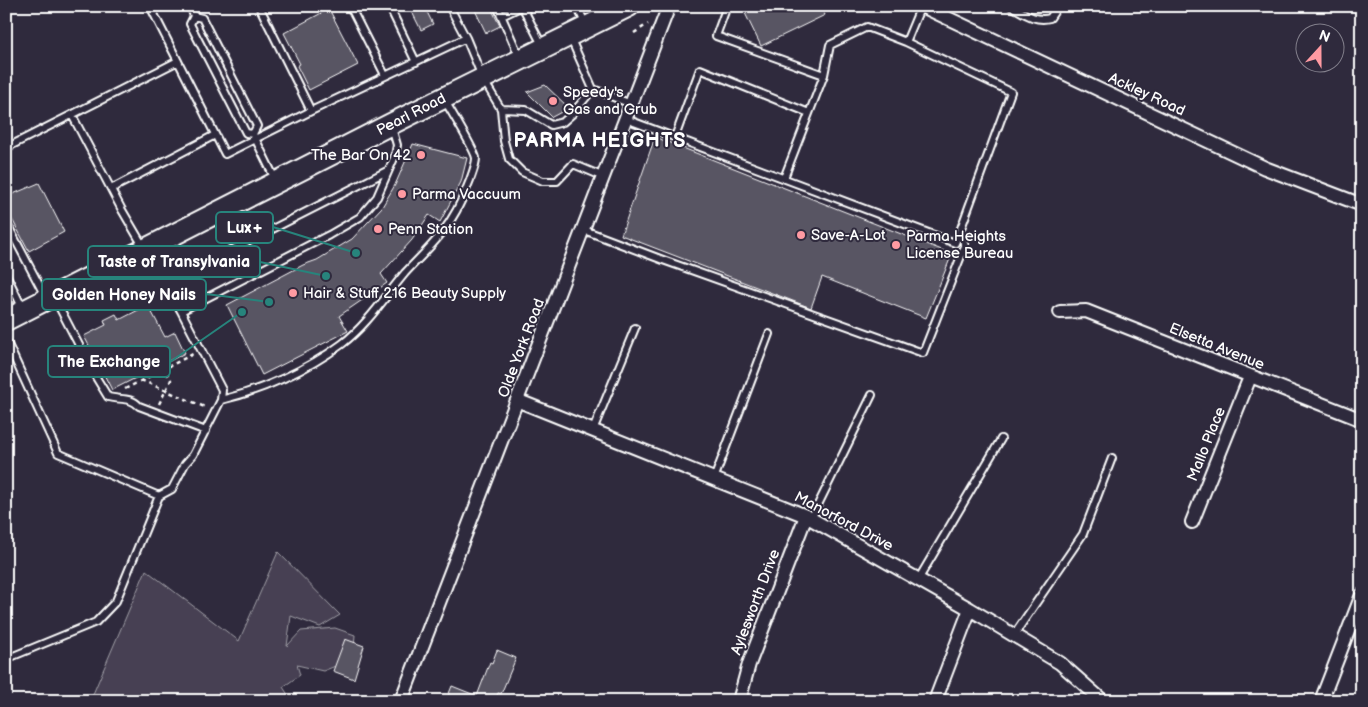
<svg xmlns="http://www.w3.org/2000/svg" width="1368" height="707" viewBox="0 0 1368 707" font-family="'Balsamiq Sans',sans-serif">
	<rect width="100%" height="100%" fill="#2f2a3d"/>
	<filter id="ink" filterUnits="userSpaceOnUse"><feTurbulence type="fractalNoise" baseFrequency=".02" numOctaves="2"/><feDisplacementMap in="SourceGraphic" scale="10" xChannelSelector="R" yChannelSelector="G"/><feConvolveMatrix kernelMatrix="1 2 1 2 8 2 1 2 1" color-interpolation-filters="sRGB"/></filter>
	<g filter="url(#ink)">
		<path fill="#464152" stroke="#a2a0a8" d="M278 552 340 615 320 627 291 616 287 646 301 631 335 628 355 635 353 659 323 671 297 665 300 675 283 687 292 701H90L146 570 239 641Z"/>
		<path fill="#595564" stroke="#fff" d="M409 6H424L433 24 421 30Z
			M473 6H490L500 26 486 33Z
			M755 6H821L825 15 761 46 744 11Z
			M329 9 358 65 309 90 297 66 300 64 284 33Z
			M545 85 569 108 552 117 527 92Z
			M655 137 952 254 926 318 822 277 811 308 621 235Z
			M413 144 467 158 461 182 440 222 429 215 412 240 381 274 387 283 339 316 348 331 262 375 227 305 303 265 317 260 352 239 382 207 395 185Z
			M39 183 64 232 29 251 6 208V197Z
			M148 305 165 337 175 332 185 353 112 390 84 336 106 325 104 320 116 314 119 320Z
			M345 639 364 646 354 679 333 671Z
			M497 650 516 658 501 694 498 693 495 701H446L452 686 477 696 490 662 492 663Z"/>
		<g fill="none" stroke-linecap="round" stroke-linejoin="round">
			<g stroke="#fff" stroke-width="10">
				<path id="lane" d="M150 6 225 154 311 111
					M190 6 194 16
					M259 6 311 111 466 38
					M350 6 385 75
					M389 6 416 62
					M449 6 466 38 483 79 501 109 504 141 509 159 522 172 543 181H557L573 164 604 177
					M497 6 520 58
					M522 6 542 45
					M577 6 585 23
					M727 6 716 36 824 75 830 45 867 27 906 42 921 6
					M1011 6C1024 13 1035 22 1050 18L1058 6
					M194 16 202 18 257 126 253 134 246 133 190 24Z
					M502 16 522 6
					M570 37 593 89 631 104
					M501 109 526 110 551 125 563 122 572 114 593 89
					M72 115 122 210 181 311 222 390 221 400 193 455 185 464 172 489 159 496
					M626 119 955 243 960 231
					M254 136 275 179
					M675 137 700 69 809 113
					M6 148 178 61
					M784 178 824 75
					M111 189 215 135
					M6 222 45 296
					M584 230 663 260 923 353 965 246 960 231 1011 92 906 42
					M6 274 23 309
					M166 283 387 171
					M54 297 94 374 108 397C120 400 131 397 139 406L206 431
					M181 311 329 235 360 217 377 197 395 156 397 145 392 128
					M6 340 58 453 159 496 116 601 96 622 6 659
					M221 400C263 390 307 370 342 344 367 325 385 297 405 273 417 260 430 248 441 234 454 218 463 199 470 180 472 174 476 165 476 158 475 151 451 111 445 101
					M593 430 635 328
					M714 479 769 334
					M811 519 872 395
					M918 580 1001 439
					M1014 635 1083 534 1112 458"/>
			</g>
			<g stroke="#fff" stroke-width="16">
				<path id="street" d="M922 6 1265 168 1362 205
					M1060 312 1086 311 1362 420
					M519 401 806 516 970 609 1060 663 1103 701
					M1192 522 1250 377
					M401 701C491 472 579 242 667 11L664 6
					M739 701 749 664 806 516
					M935 701 970 609
					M1321 701 1362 595"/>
			</g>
			<g stroke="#fff" stroke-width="24">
				<path id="primary" d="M6 320 391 124 629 6"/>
			</g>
			<path stroke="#fff" stroke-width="2.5" stroke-dasharray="4 4" stroke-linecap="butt" d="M634 33 648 24
				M141 380 207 408
				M125 389 193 354
				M159 404 171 380 164 369"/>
			<use href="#lane" stroke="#2f2a3d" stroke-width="6"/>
			<use href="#street" stroke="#2f2a3d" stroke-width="12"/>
			<use href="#primary" stroke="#2f2a3d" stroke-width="20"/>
		</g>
	</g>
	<g fill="#ff9aa2" stroke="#2f2a3d" stroke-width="2">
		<circle cx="553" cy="101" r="5"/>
		<circle cx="421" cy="155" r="5"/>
		<circle cx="402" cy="194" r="5"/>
		<circle cx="378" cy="229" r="5"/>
		<circle cx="801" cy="235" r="5"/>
		<circle cx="896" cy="245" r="5"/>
		<circle cx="293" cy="293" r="5"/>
	</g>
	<g text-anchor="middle" stroke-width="4" stroke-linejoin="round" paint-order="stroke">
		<g font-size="15" fill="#fff" stroke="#2f2a3d" text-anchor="start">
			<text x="563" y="97">Speedy's<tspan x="563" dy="17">Gas and Grub</tspan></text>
			<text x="411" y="160" text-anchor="end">The Bar On 42</text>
			<text x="412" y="199">Parma Vaccuum</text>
			<text x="388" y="234">Penn Station</text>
			<text x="811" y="240">Save-A-Lot</text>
			<text x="906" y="241">Parma Heights<tspan x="906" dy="17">License Bureau</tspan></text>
			<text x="303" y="298">Hair &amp; Stuff 216 Beauty Supply</text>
		</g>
		<g font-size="15" fill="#fff" stroke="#2f2a3d">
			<text transform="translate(1147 94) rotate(25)" y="5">Ackley Road</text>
			<text transform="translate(411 114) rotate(-27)" y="5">Pearl Road</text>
			<text transform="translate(1217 346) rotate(22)" y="5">Elsetta Avenue</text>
			<text transform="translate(521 348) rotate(-69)" y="5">Olde York Road</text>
			<text transform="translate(1206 444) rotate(-68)" y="5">Mallo Place</text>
			<text transform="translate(844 521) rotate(28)" y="5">Manorford Drive</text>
			<text transform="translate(755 602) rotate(-69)" y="5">Aylesworth Drive</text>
		</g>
		<g font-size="20" font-weight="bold" letter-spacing="1" fill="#fff" stroke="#2f2a3d">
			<text x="600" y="147">PARMA HEIGHTS</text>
		</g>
	</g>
	<path fill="none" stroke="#27847c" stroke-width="2" d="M356 253L273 227M326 276L260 262M269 302L206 294M242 312L170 362"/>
	<g fill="#27847c" stroke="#2f2a3d" stroke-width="2">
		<circle cx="356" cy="253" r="5"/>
		<circle cx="326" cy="276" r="5"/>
		<circle cx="269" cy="302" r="5"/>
		<circle cx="242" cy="312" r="5"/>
	</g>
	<g fill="#2f2a3d" stroke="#27847c" stroke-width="2">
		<rect x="216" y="212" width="57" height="31" rx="5"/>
		<rect x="88" y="246" width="172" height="31" rx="5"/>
		<rect x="42" y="279" width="164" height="31" rx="5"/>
		<rect x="48" y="346" width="122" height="31" rx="5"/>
	</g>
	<g font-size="16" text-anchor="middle" font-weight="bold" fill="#fff">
		<text x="245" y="233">Lux+</text>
		<text x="174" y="267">Taste of Transylvania</text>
		<text x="124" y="300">Golden Honey Nails</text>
		<text x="109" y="367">The Exchange</text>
	</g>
	<rect width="1368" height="707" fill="none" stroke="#2f2a3d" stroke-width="25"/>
	<rect x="12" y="12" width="1343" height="682" fill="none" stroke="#fff" stroke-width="2" filter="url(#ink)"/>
	<g transform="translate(1320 48) rotate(21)"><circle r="24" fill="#2f2a3d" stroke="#827f8b"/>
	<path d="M0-4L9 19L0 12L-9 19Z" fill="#ff9aa2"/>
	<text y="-8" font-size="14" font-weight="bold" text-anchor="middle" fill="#ffffff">N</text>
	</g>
</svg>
